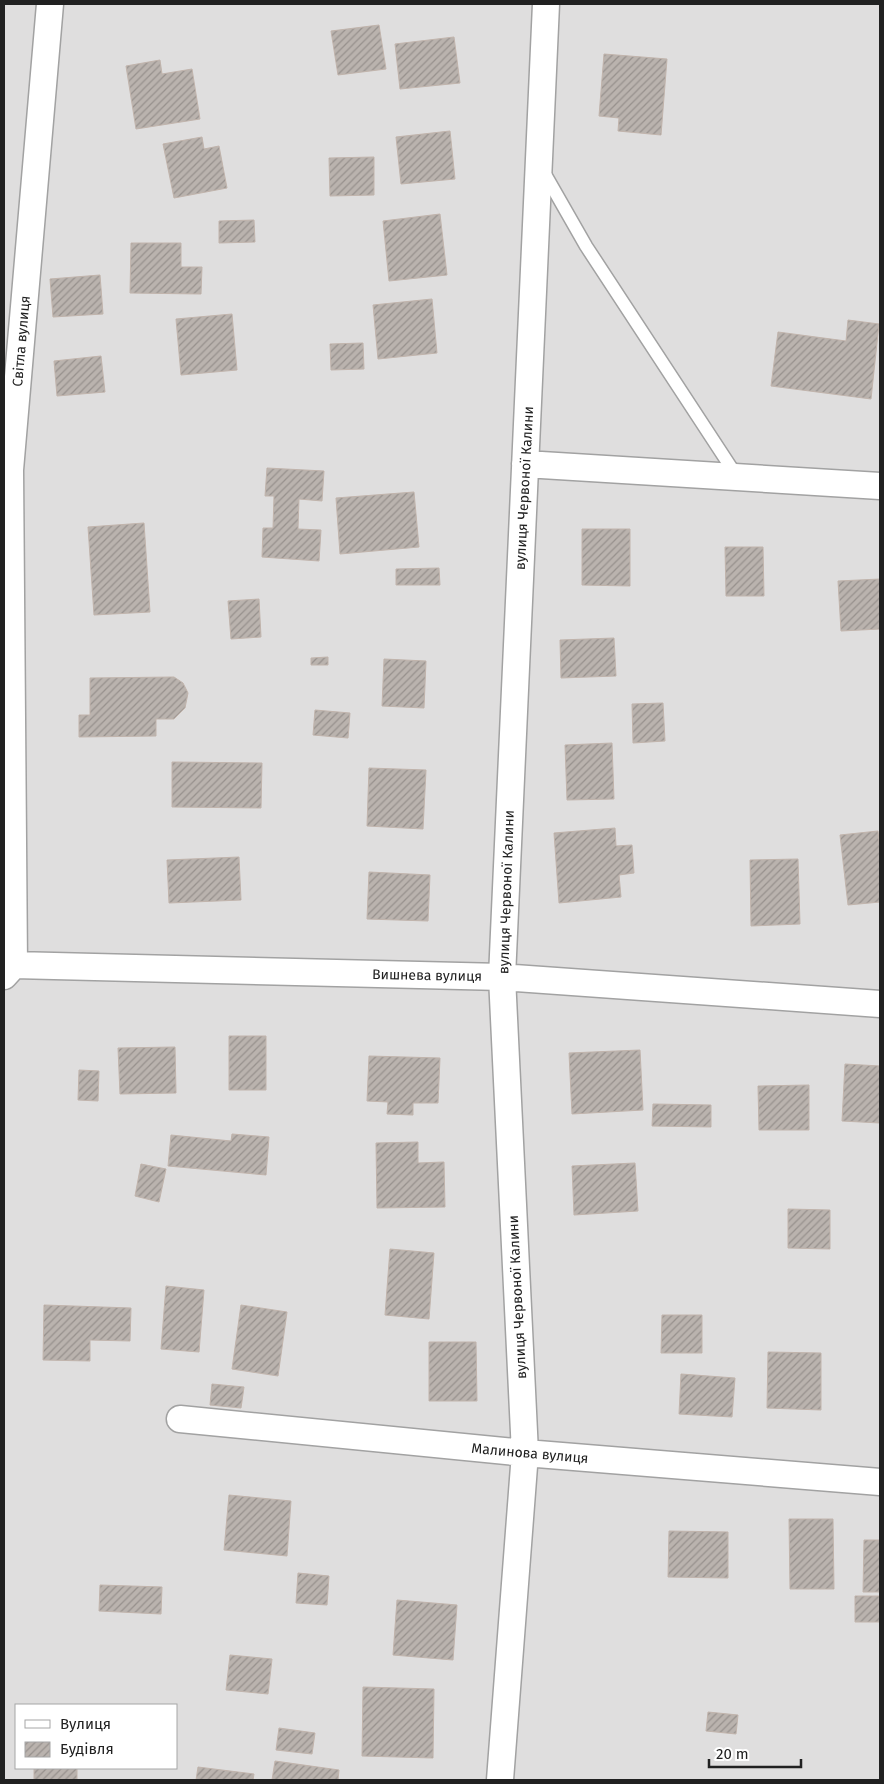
<svg xmlns="http://www.w3.org/2000/svg" width="884" height="1784" viewBox="0 0 884 1784" font-family="'Fira Sans',sans-serif">
	<defs>
		<pattern id="building-hatch" width="6" height="6" patternUnits="userSpaceOnUse" patternTransform="scale(1.25)"><rect width="6" height="6" fill="#bab3ae"/><path d="M-1 1l2-2M0 6l6-6M5 7l2-2" fill="none" stroke="#97918d"/></pattern>
	</defs>
	<rect width="100%" height="100%" fill="#f1eee9"/>
	<path fill="#dfdede" fill-rule="evenodd" d="M4 4H880V1780H4ZM16 1705H176V1768H16Z"/>
	<path fill="url(#building-hatch)" stroke="#c1b4ac" d="M379 25 386 69 338 75 331 31Z
		M454 37 460 83 400 89 395 44Z
		M604 54 667 59 661 135 618 131 619 118 599 116Z
		M160 60 162 74 192 69 200 119 136 129 126 66Z
		M450 131 455 179 401 184 396 137Z
		M202 137 204 149 219 146 227 188 174 198 163 144Z
		M374 157V195L330 196 329 158Z
		M440 214 447 275 389 281 383 221Z
		M254 220 255 242 219 243V221Z
		M131 243H181V267H202L201 294 130 293Z
		M100 275 103 314 53 317 50 279Z
		M432 299 437 353 378 359 373 305Z
		M232 314 237 370 181 375 176 319Z
		M848 320 879 324 871 399 771 386 778 332 846 341Z
		M363 343 364 369 331 370 330 344Z
		M101 356 105 392 57 396 54 361Z
		M267 468 324 471 322 501 299 499 298 529 321 530 319 561 262 557 263 528H273L274 496H265Z
		M414 492 419 547 340 554 336 498Z
		M144 523 150 612 94 615 88 527Z
		M582 529H630V586L582 585Z
		M725 547H763L764 596H726Z
		M439 568 440 585H396V569Z
		M880 579V629L841 631 838 581Z
		M259 599 261 637 231 639 228 601Z
		M614 638 616 676 561 678 560 640Z
		M328 657V665H311V658Z
		M384 659 426 661 424 708 382 706Z
		M174 677 183 683 188 693 185 708 174 719H156V736L79 737V715H90V678Z
		M663 703 665 741 633 743 632 704Z
		M315 710 350 713 348 738 313 735Z
		M612 743 614 799 567 800 565 745Z
		M172 762 262 763 261 808 172 807Z
		M369 768 426 770 423 829 367 826Z
		M615 828 616 846 632 845 634 873 619 875 621 897 559 903 554 833Z
		M878 831 880 850V902L848 905 840 835Z
		M239 857 241 900 169 903 167 860Z
		M798 859 800 924 751 926 750 860Z
		M369 872 430 875 428 921 367 919Z
		M229 1036H266V1090H229Z
		M175 1047 176 1093 120 1094 118 1048Z
		M640 1050 643 1110 572 1114 569 1053Z
		M369 1056 440 1058 438 1103H413V1115L387 1114 388 1102 367 1101Z
		M845 1064 880 1066V1123L842 1121Z
		M79 1070 99 1071 98 1101 78 1100Z
		M809 1085V1130H759L758 1086Z
		M653 1104 711 1105V1127L652 1126Z
		M232 1134 269 1137 266 1175 168 1166 171 1135 231 1141Z
		M418 1142V1163L444 1162 445 1207 377 1208 376 1143Z
		M635 1163 638 1211 574 1215 572 1166Z
		M141 1164 166 1169 159 1202 135 1196Z
		M788 1209 830 1210V1249L788 1248Z
		M390 1249 434 1253 429 1319 385 1315Z
		M166 1286 204 1290 199 1352 161 1349Z
		M44 1305 131 1308 130 1341 90 1340V1361L43 1360Z
		M241 1305 287 1312 278 1376 232 1369Z
		M662 1315H702V1353H661Z
		M429 1342H476L477 1401H429Z
		M768 1352 821 1353V1410L767 1408Z
		M681 1374 735 1378 732 1417 679 1414Z
		M212 1384 244 1387 241 1408 210 1405Z
		M229 1495 291 1501 287 1556 224 1550Z
		M789 1519H833L834 1589H790Z
		M669 1531 728 1532V1578L668 1577Z
		M864 1540H880V1592H863Z
		M298 1573 329 1576 327 1605 296 1603Z
		M100 1585 162 1587 161 1614 99 1611Z
		M855 1596H880V1622H855Z
		M397 1600 457 1605 453 1660 393 1655Z
		M230 1655 272 1659 268 1694 226 1690Z
		M363 1687 434 1689 433 1758 362 1756Z
		M708 1712 738 1715 736 1734 706 1731Z
		M279 1728 315 1733 312 1754 276 1750Z
		M275 1761 339 1770 338 1780H272Z
		M198 1767 254 1774 253 1780H196Z
		M34 1768H77V1780H34Z"/>
	<g fill="none" stroke-linecap="round" stroke-linejoin="round">
		<g stroke="#a2a2a2" stroke-width="15">
			<path id="service" d="M542 169 586 246 738 478"/>
		</g>
		<g stroke="#a2a2a2" stroke-width="29">
			<path id="minor" d="M525 464 880 486
				M4 968 14 965 502 977 880 1004
				M4 976 14 965 10 470 50 4
				M180 1419 525 1453 880 1482
				M500 1780 525 1453 502 977 546 4"/>
		</g>
		<use href="#service" stroke="#fff" stroke-width="12"/>
		<use href="#minor" stroke="#fff" stroke-width="26"/>
	</g>
	<g text-anchor="middle" stroke-width="4" stroke-linejoin="round" paint-order="stroke">
		<g font-size="14" fill="#212121" stroke="#fff">
			<text transform="translate(21 341) rotate(-85)" y="5">Світла вулиця</text>
			<text transform="translate(524 488) rotate(-87)" y="5">вулиця Червоної Калини</text>
			<text transform="translate(506 892) rotate(-88)" y="5">вулиця Червоної Калини</text>
			<text transform="translate(427 975) rotate(1)" y="5">Вишнева вулиця</text>
			<text transform="translate(517 1297) rotate(-93)" y="5">вулиця Червоної Калини</text>
			<text transform="translate(530 1453) rotate(5)" y="5">Малинова вулиця</text>
		</g>
	</g>
	<rect width="884" height="1784" fill="none" stroke="#212121" stroke-width="10"/>
	<rect x="15" y="1704" width="162" height="65" fill="#ffffff" stroke="#a6a6a6"/>
	<rect x="25" y="1720" width="25" height="8" fill="#ffffff" stroke="#a6a6a6"/>
	<text x="60" y="1729" font-size="15" fill="#212121">Вулиця</text>
	<rect x="25" y="1742" width="25" height="15" fill="url(#building-hatch)" stroke="#a6a6a6"/>
	<text x="60" y="1754" font-size="15" fill="#212121">Будівля</text>
	<path d="M709 1759v8h92v-8" fill="none" stroke="#212121" stroke-width="2.5"/>
	<text x="716" y="1759" font-size="15" fill="#212121" stroke="#ffffff" stroke-width="4" paint-order="stroke">20 m</text>
</svg>
